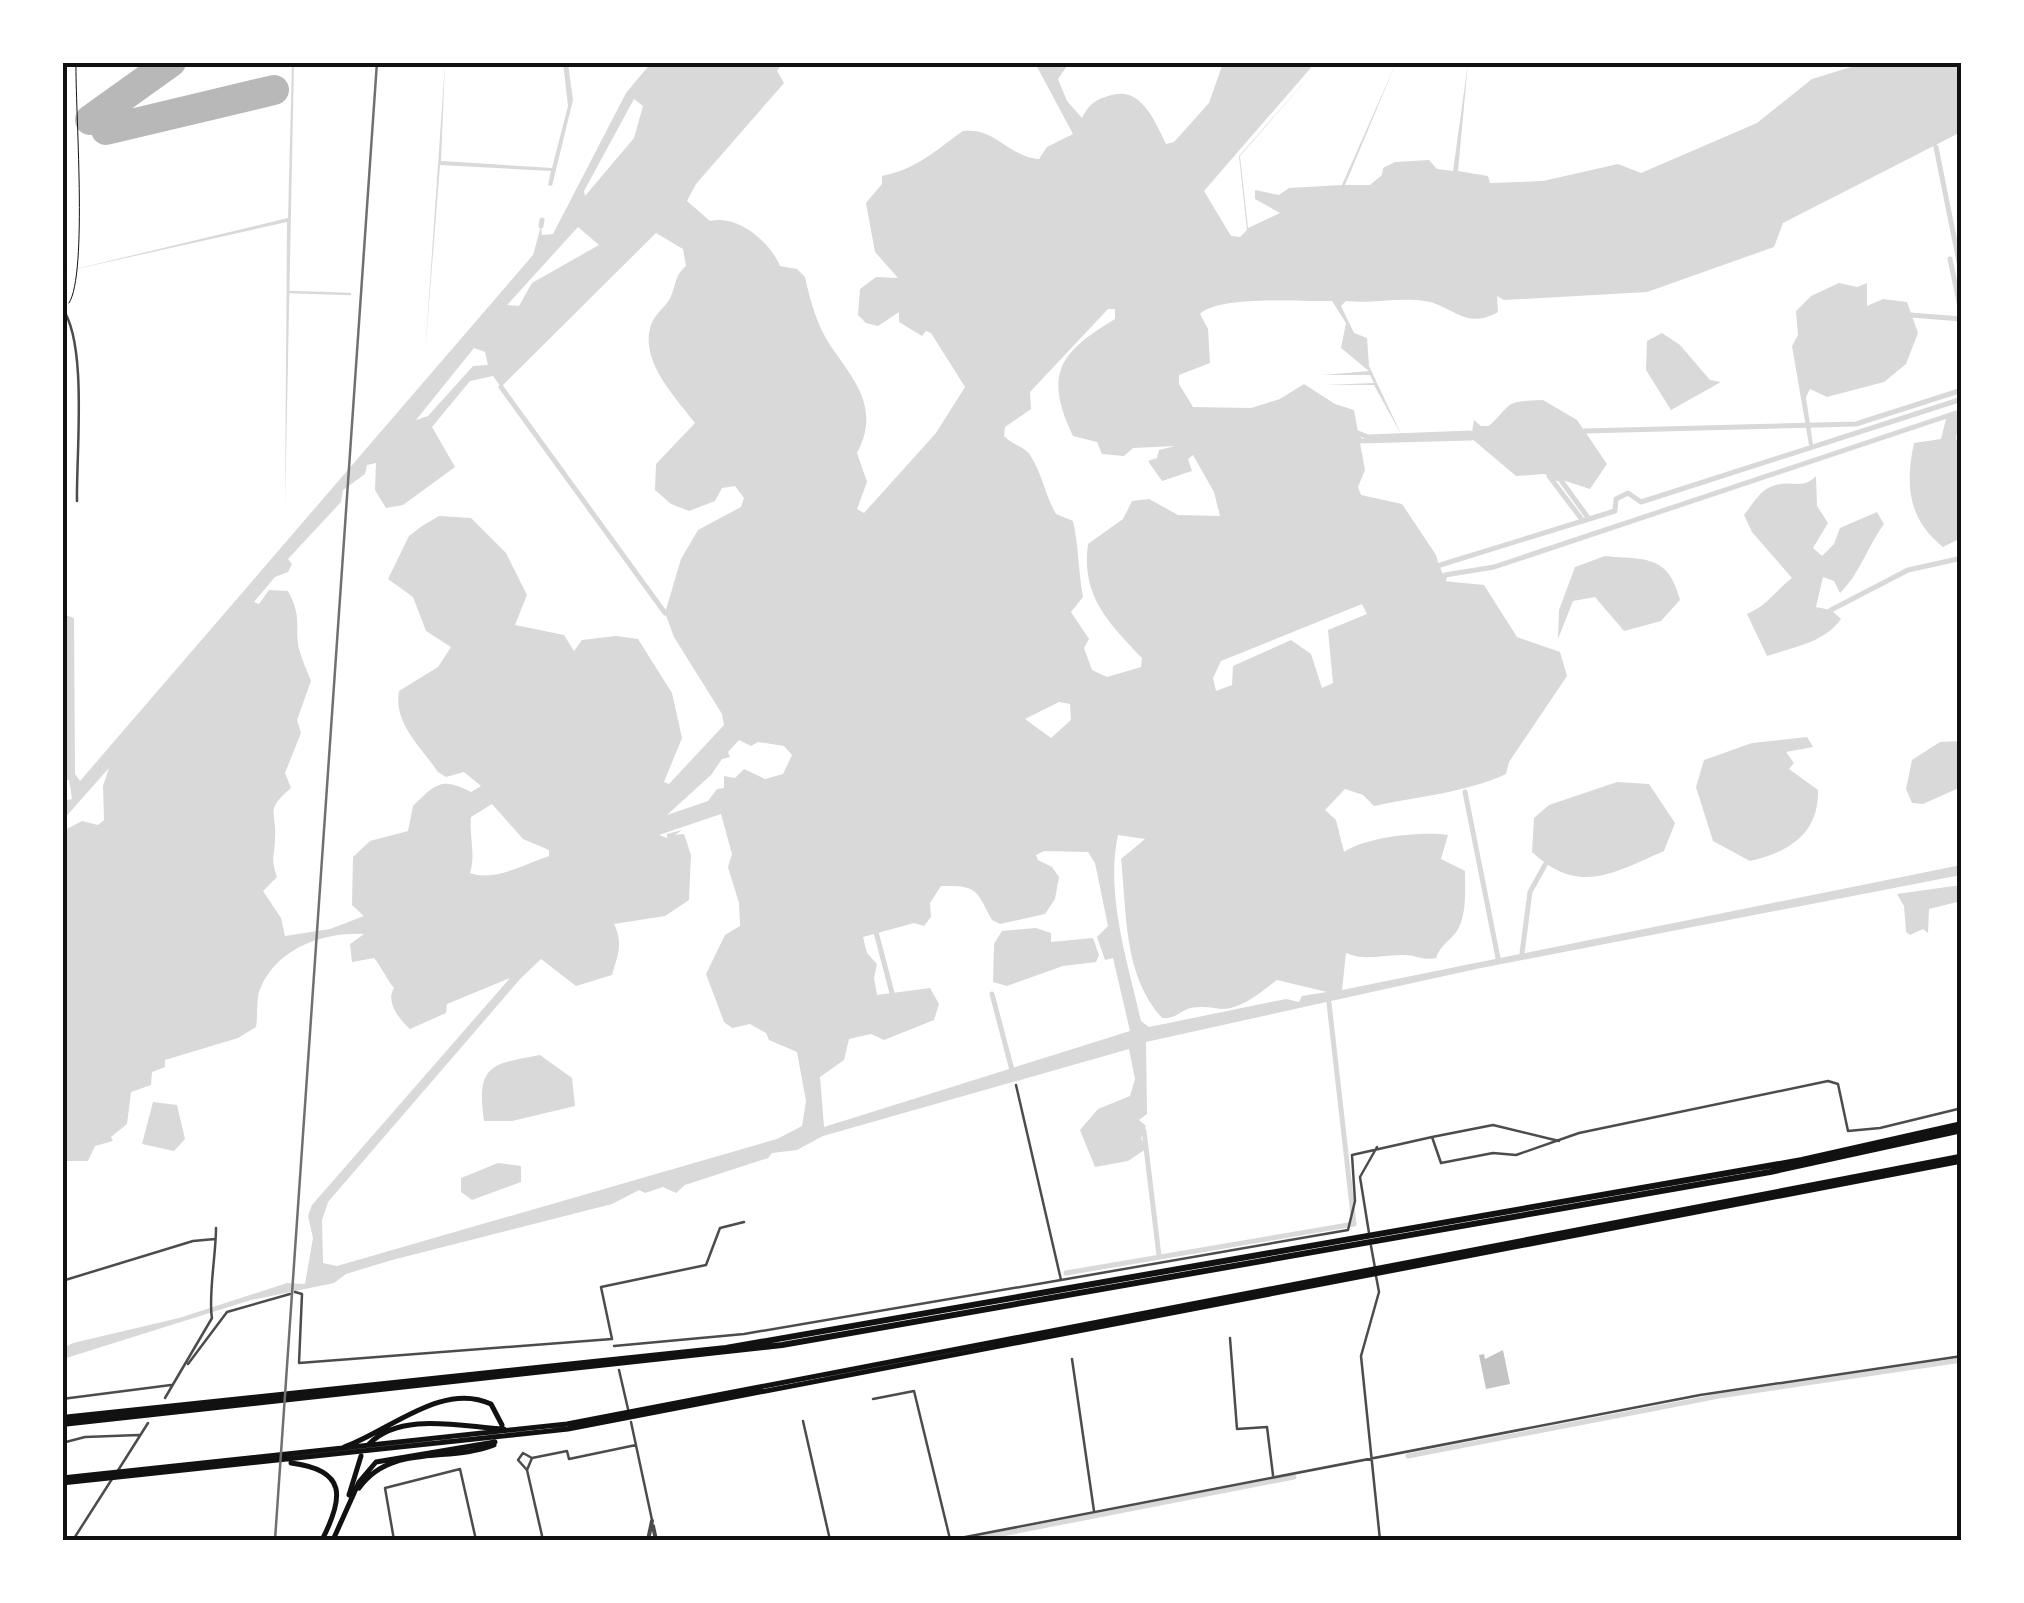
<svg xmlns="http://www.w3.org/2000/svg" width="2024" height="1603" viewBox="0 0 2024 1603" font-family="Signika,sans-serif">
	<rect width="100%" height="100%" fill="#fff"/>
	<path fill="#d9d9d9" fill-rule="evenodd" d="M722 62 783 63 777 71 784 83 696 184 687 201 710 221C738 214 770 242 780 266L797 269 805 277C810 300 817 325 830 345 854 380 881 408 857 453L867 482 857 509 864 513 936 433 965 387 931 333 926 331 922 336 899 322V312L878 326 866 323 858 315 860 289 876 277 898 278 875 252 866 203 882 184V176C917 169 936 150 963 131 996 127 1008 157 1039 159L1047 147 1073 134 1035 63H1069L1058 79 1067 101 1082 118C1089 104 1096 99 1112 95 1142 87 1155 122 1166 144L1174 142 1209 103 1223 63H1315L1204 191 1231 236 1240 237 1247 230 1239 156 1321 63 1240 156 1248 228 1280 213 1255 199V190L1279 195 1289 188 1342 185 1396 63 1345 185H1370L1382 175 1383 168 1395 162 1429 160 1437 169 1453 171 1468 63 1458 171 1488 176 1490 183 1543 181 1618 164 1641 173 1757 123 1812 79 1864 63H1961V132L1783 223 1774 247 1647 292 1504 300 1497 296 1498 312C1466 331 1452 305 1425 301 1399 297 1372 304 1346 301L1341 306 1354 333 1367 338 1369 366 1402 436 1374 385H1326L1374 383 1370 375H1323L1369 371 1341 348 1346 323 1332 301C1303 302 1219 295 1200 314L1208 329 1210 363 1179 375V384L1193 407 1251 408 1280 399 1304 384 1335 404 1354 410 1365 470 1358 487 1361 495 1402 504 1436 555 1443 581 1484 585 1517 637 1560 652 1567 676 1509 762 1506 774C1464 793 1420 796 1374 806L1363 795 1345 789 1325 810 1336 820 1344 852C1366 837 1422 831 1448 835L1441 859 1465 871C1465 889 1467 915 1457 931 1449 942 1441 944 1436 958 1422 961 1417 955 1404 955 1382 954 1367 962 1346 953L1342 990 1961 865V875L1476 969 1146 1042 1147 1114 1139 1120 1146 1126 1141 1138 1146 1149 1128 1161 1095 1167 1080 1130 1098 1109 1130 1096 1135 1079 1129 1049 823 1136 797 1150 772 1153 768 1158 685 1185 676 1193 663 1187 645 1193 639 1190 612 1204 392 1260 346 1274 334 1283 251 1300 63 1359V1348L73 1343 179 1318 287 1283 305 1284 313 1238 308 1216 312 1205 510 978 447 1004 446 1013 410 1029C400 1020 385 1002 394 988 387 980 381 966 374 958L352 962 350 944 364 934C323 932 277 948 260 989 256 998 258 1017 256 1027L238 1038 165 1060V1067L152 1072 151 1085 131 1092 127 1124 111 1137 113 1141 95 1146 88 1161H63V831L82 821 98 825 104 820 103 786 109 768 63 820V801L72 799 69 780H64L63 614 74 618 75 774 80 781 533 255 541 226 542 235 553 234 626 93 651 63ZM634 99 643 106 634 138 585 196 584 191ZM578 227 599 245 532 283 519 306 507 305ZM656 233 683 249 686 266C673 277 677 286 669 300 663 309 655 314 651 325 639 361 676 398 695 423L656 464 655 490 671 504 689 511 715 501 722 488 735 486 744 498 741 507 698 530 681 559 665 613 674 637 722 714 724 725 669 784 664 782 682 738 672 693 638 639 616 636 582 640 574 651 564 635 515 625 527 595 506 553 471 518 439 516 422 526 409 536 388 579 413 597 426 631 451 647 438 667 399 691C393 723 421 747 438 772L446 777 464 772 481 786 471 792C442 777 436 783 413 806L408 831 370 841 353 857 352 905 364 916 330 929 285 936 281 918 263 891 277 877C270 856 275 856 275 838 277 811 264 811 291 788L285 773 301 733 297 720 311 681C307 671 302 660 299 649 294 625 303 619 288 591L269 590 259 604 254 602 275 577 288 572 292 564 288 559 341 502 343 490 365 474 367 465 376 463 375 490 386 508 403 505 455 467 432 427 470 381 493 376 501 387ZM1108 309H1115V319C1058 353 1044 375 1073 436L1097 442 1102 454 1124 456 1133 448 1175 446 1159 450 1157 458 1148 461 1162 481 1192 471 1188 459 1193 455 1214 492 1220 516 1178 515 1149 499 1132 501 1123 519 1088 544C1081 596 1108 622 1142 658L1141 667 1107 677 1092 670 1084 648 1089 639 1071 612 1083 597C1078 569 1079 548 1073 521L1056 514C1045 495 1042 473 1030 455 1025 447 1011 444 1004 436L1005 427 1031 409 1030 392ZM474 348 485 352 488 365 473 366 428 416 416 420ZM1362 604 1367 614 1328 630 1333 683 1322 688 1311 654 1291 640 1233 666 1232 685 1216 691 1213 678 1221 661ZM1059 702 1070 704 1071 720 1051 738 1025 719ZM739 740 751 746 758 742 784 746 792 755 783 774 765 779 744 769 735 778 724 776V788L717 789 708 801 667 815 711 775 722 759 730 757 728 752ZM492 804 523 839 549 850V856C525 864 494 882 470 873 476 854 469 837 471 817ZM721 814 732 854 728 867 739 903 740 926 725 935 706 974 724 1022 732 1028 750 1024 766 1033 769 1040 797 1052 806 1101 802 1126 777 1139 337 1266 323 1263 322 1220 328 1202 521 978 541 959 576 986 612 975C617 956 624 945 614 924L665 916 689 900 691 855 684 834 675 835 682 830 667 834V838L659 835ZM1118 835 1145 839 1121 859C1127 914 1123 975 1162 1018 1176 1019 1178 1012 1190 1008 1201 1006 1210 1007 1221 1009 1241 1010 1262 991 1277 980L1327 992 1302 996 1299 1002 1286 999 1149 1027 1141 1021C1128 963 1105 894 1118 835ZM1044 851 1088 852 1095 863 1108 926 1097 937 1105 960 1113 958 1130 1031 824 1127 820 1077 844 1060 849 1039 871 1034 884 1040 934 1020 939 1004 930 988 877 995 874 978 877 964 867 953 863 937 914 923 924 926 931 917 930 903 941 886C978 885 976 890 992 920L1000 924 1045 914 1055 899 1059 877 1052 867 1038 860 1036 855Z
		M292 63H294L285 509 287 222 63 272 288 218Z
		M445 63 441 161 552 168 568 106 563 63H568L573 100 552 186 548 185 551 171 440 165 425 355Z
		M1839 283 1857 287 1867 283V306L1883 299 1907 302 1918 333 1906 364 1884 382 1827 397 1810 389 1806 397 1813 445H1809L1792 346 1798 335 1796 311 1811 296Z
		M1662 333 1680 345 1710 380 1721 382 1671 410 1646 370 1647 341Z
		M1543 400 1577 420 1607 464 1590 489 1544 474 1516 476 1471 438 1474 420 1481 426H1489C1515 401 1503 402 1543 400Z
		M1961 411 1956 438 1961 452V538L1943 547C1908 519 1905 485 1914 443L1941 439 1946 419Z
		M1816 476 1817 506 1828 523 1813 548 1822 556 1834 544 1840 528 1877 512 1884 524C1868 546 1859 575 1840 593L1834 581 1823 577 1816 607 1831 610 1841 619C1824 643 1793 647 1767 656L1747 614C1767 606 1775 591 1792 578L1752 532 1744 515C1753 504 1761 488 1776 485 1791 480 1803 490 1816 476Z
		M1605 556C1646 560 1668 554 1680 600L1661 621 1624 631 1595 597 1573 601 1558 639 1559 610 1575 567Z
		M1807 737 1813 747 1786 752 1794 763 1789 769 1818 790C1819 834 1789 852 1750 861L1713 841 1696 787 1704 760 1752 743Z
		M1961 741V787L1923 804 1912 803 1906 789 1912 760 1940 742Z
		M1617 782 1649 784 1675 823 1664 851C1613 873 1579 896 1532 852L1534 818 1549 805Z
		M1961 885V901L1929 909 1928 933 1923 929 1910 935 1906 932 1904 906 1897 894Z
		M1036 928 1051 933V942L1093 938 1099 955 1096 962 1063 966 1007 986 993 982 994 944 1002 931Z
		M540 1055 572 1078 575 1106 512 1121H484C476 1065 491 1064 540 1055Z
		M153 1102 177 1105 185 1139 174 1151 142 1144Z
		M498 1163 521 1166V1182L472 1200 461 1192V1178Z"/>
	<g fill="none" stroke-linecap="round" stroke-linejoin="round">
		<path stroke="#d9d9d9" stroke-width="2.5" d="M289 292 350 294"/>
		<path stroke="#d9d9d9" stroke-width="5" d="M1936 147 1962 277
			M541 226 542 220
			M1950 259 1962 316
			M1910 315 1962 319
			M501 387 665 613
			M1962 399 1641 502 1628 493 1616 499 1615 511 1437 566 1443 582 1445 575 1494 567 1962 411
			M1584 431 1856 424 1962 390
			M1358 433 1368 437 1470 433 1471 438 1359 441Z
			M1583 521 1549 476 1560 479 1589 519
			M1831 610 1908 570 1962 558
			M1465 792 1498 958
			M876 932 892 993
			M1522 953 1530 892 1545 865
			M992 994 1012 1070
			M1144 1131 1159 1256
			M1066 1273 1354 1224 1329 1003
			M1408 1456 1719 1396 1962 1360
			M971 1540 1294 1477"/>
		<path stroke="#b8b8b8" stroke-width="30" d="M90 120 171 62
			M106 130 274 90"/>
	</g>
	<path fill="#c4c4c4" d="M1503 1350 1510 1384 1486 1389 1479 1355 1484 1354 1485 1359Z"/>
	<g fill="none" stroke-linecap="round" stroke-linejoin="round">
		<path stroke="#111" stroke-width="1" d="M69 303C88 274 75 107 76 62"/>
		<path stroke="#4c4c4c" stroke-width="2.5" d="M62 308C88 343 76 455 77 501
			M1432 1137 1493 1125 1559 1141
			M1369 1233 1360 1177 1377 1147
			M1371 1246 1375 1268
			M1376 1276 1379 1292 1361 1356 1380 1540
			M1061 1280 1348 1230 1355 1201 1352 1155 1432 1137 1441 1163 1493 1153 1516 1155 1579 1133 1828 1081 1838 1084 1848 1131 1880 1128 1962 1108
			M62 1281 193 1241 215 1239
			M295 1292 302 1294 299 1363 612 1339
			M1230 1338 1237 1429 1267 1427 1273 1475
			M612 1339 601 1287 706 1265 720 1228 744 1222
			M614 1346 744 1334 1061 1280 1016 1085
			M1072 1359 1094 1511
			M188 1364 227 1312 290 1294
			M619 1370 628 1409
			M165 1398 212 1318C208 1296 216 1255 216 1228
			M62 1399 171 1385
			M873 1399 914 1391 950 1539
			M803 1421 830 1540
			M631 1422 652 1520
			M62 1443 85 1437 139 1435
			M532 1458 567 1451 569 1459 636 1445
			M527 1470 532 1458 523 1453 518 1460 527 1470 543 1540
			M117 1472 148 1423
			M73 1540 112 1479
			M394 1540 385 1488 460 1469 476 1540
			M950 1540 1700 1395 1962 1356"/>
		<path stroke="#4c4c4c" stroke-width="4" d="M653 1526 656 1540
			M648 1540 652 1521"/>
		<path stroke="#111" stroke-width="5" d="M369 1444C401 1411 462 1427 504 1429
			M344 1447C388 1432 442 1381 491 1404L502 1425
			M291 1463C347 1470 344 1497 322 1540
			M62 1478 567 1424 1962 1156
			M62 1483 568 1429 1962 1161
			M359 1488C391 1443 449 1463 494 1445
			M349 1495 361 1456
			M333 1540 359 1482 376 1462 495 1442"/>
		<path stroke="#111" stroke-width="6" d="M62 1418 726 1348 1802 1160 1962 1124
			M62 1424 782 1345 1770 1172 1962 1130"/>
		<path stroke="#707070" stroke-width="2.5" d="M275 1540 377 62"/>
	</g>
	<rect width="2024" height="1603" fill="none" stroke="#ffffff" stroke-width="130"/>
	<rect x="65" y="65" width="1894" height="1473" fill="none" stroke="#111" stroke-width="4"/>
</svg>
